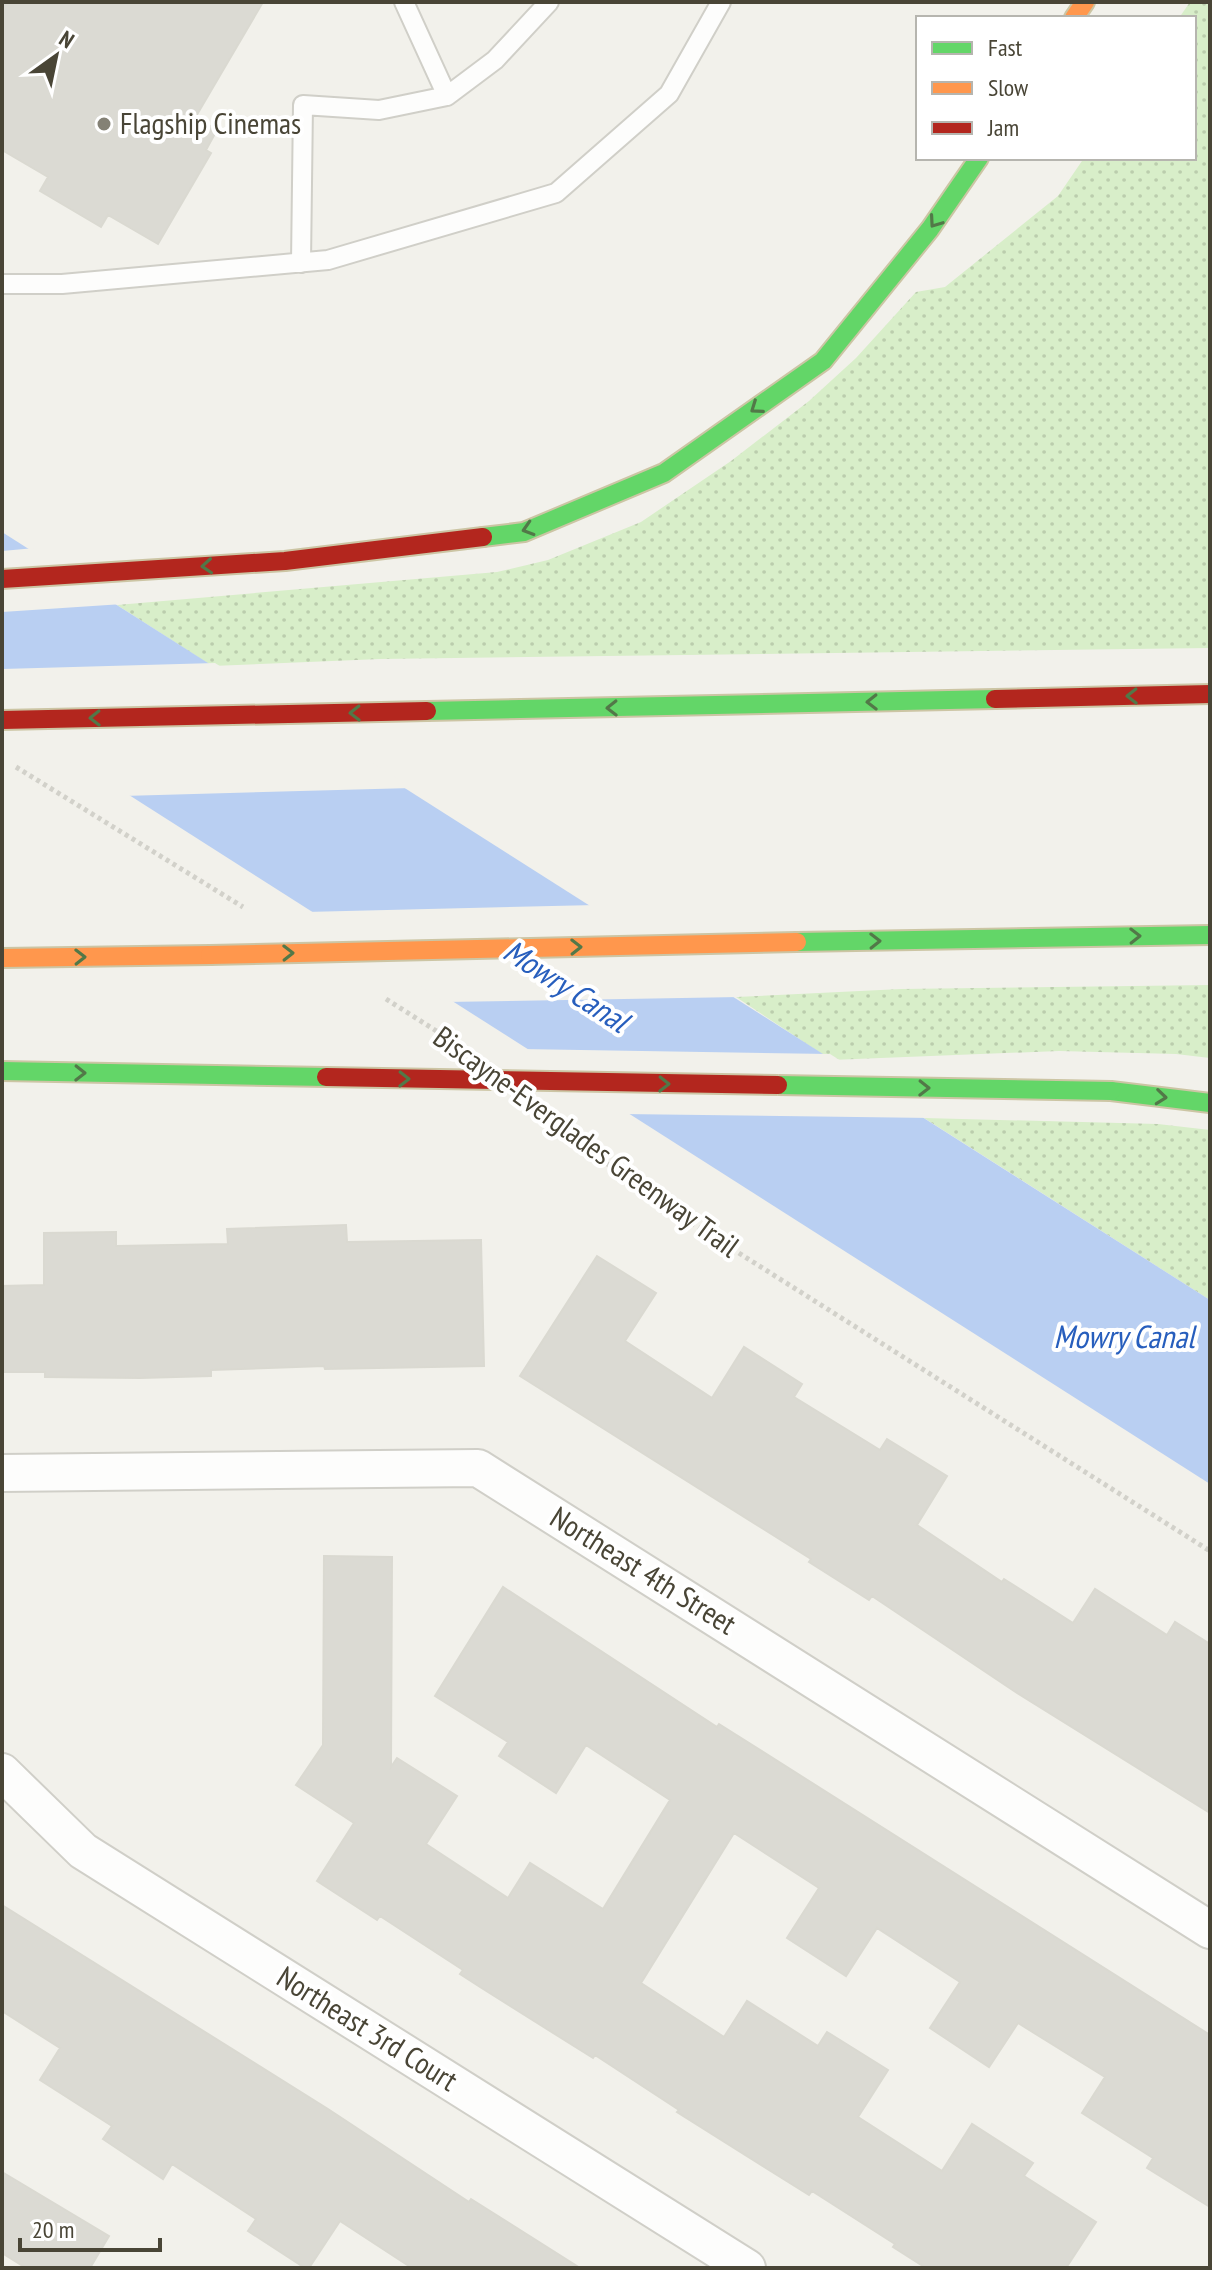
<svg xmlns="http://www.w3.org/2000/svg" width="1212" height="2270" viewBox="0 0 1212 2270" font-family="'PT Sans Narrow',sans-serif">
	<defs>
		<pattern id="grass-dots" width="8" height="8" patternUnits="userSpaceOnUse" patternTransform="scale(2)"><rect width="8" height="8" fill="#d8eec9"/><path d="M2 2h.1M6 6h.1" fill="none" stroke="#bbcdad" stroke-width="1.8" stroke-linecap="round"/></pattern>
	</defs>
	<rect width="100%" height="100%" fill="#f2f1eb"/>
	<path fill="url(#grass-dots)" d="M1190 2H1210V648L380 659 212 666 117 605 497 572 548 560 641 522 731 461 809 401 856 358 916 292 945 287 1058 196 1084 158H1194V18H1179Z
		M1210 985V1058L1176 1054 1059 1051 831 1060 736 997 901 989Z
		M924 1118 1158 1124 1210 1130V1300Z"/>
	<path fill="#b9cff2" d="M2 532 1210 1300V1484L2 714Z"/>
	<path fill="#f2f1eb" d="M35 548 123 604 2 612V551Z
		M215 663 412 788 123 796 2 719V669Z
		M596 905 740 997 445 1002 305 912Z
		M520 1049 830 1054 932 1118 622 1114Z"/>
	<path fill="#dbdad3" stroke="#dad9d1" stroke-width="2" d="M2 2H263L195 118 217 130 206 150 211 153 158 244 108 215 101 227 40 191 48 177 2 150Z
		M346 1225 347 1242 481 1240 484 1366 325 1369 324 1366 211 1370V1376L140 1378 45 1377V1372H2V1286L44 1285V1233L116 1232V1246L228 1244 227 1229Z
		M597 1256 656 1293 625 1341 712 1398 744 1347 802 1384 794 1397 880 1450 887 1439 947 1476 917 1525 1002 1582 1004 1579 1073 1623 1095 1589 1167 1635 1175 1622 1210 1644V1813L1014 1691 872 1596 869 1600 809 1562 811 1559 520 1376Z
		M324 1556 392 1557 391 1767 397 1758 457 1796 426 1844 508 1898 530 1863 603 1909 670 1800 586 1745 556 1793 499 1756 508 1742 435 1696 503 1587 717 1727 719 1724 1210 2035V2207L1147 2168 1153 2158 1082 2113 1105 2077 1018 2023 989 2067 930 2028 960 1982 877 1928 846 1976 787 1938 819 1888 734 1833 641 1983 724 2037 747 2001 818 2046 827 2032 888 2070 858 2117 942 2171 972 2124 1033 2163 1024 2176 1096 2222 1066 2268H926L893 2247 895 2244 812 2191 809 2195 677 2112 679 2110 595 2055 593 2058 480 1987 460 1974 463 1970 380 1916 377 1920 317 1881 354 1823 296 1785 323 1745Z
		M2 1905 328 2109 469 2202 471 2199 580 2268H412L340 2221 309 2268H305L248 2231 256 2219 172 2164 163 2179 103 2139 112 2126 40 2080 60 2048 2 2011Z
		M2 2172 109 2236 90 2268H26L2 2253Z"/>
	<g fill="none" stroke-linecap="round" stroke-linejoin="round">
		<g stroke="#d0cfc8" stroke-width="22">
			<path id="lane" d="M404 2 447 96
				M301 263 303 105 379 110 447 96 495 60 549 2
				M2 284H62L328 260 556 193 669 94 721 2"/>
		</g>
		<g stroke="#d0cfc8" stroke-width="40">
			<path id="street" d="M2 1473 478 1468 1210 1930
				M2 1772 83 1851 747 2268"/>
		</g>
		<g stroke="#ccc5a4" stroke-width="22">
			<path id="fast" d="M483 537 524 532 664 473 823 361 930 229 979 158
				M427 711 995 699
				M797 942 1210 935
				M2 1071 326 1077
				M1111 1091 1210 1103"/>
		</g>
		<g stroke="#ccc5a4" stroke-width="22">
			<path id="slow" d="M1074 18 1085 2
				M2 958 210 955"/>
		</g>
		<g stroke="#ccc5a4" stroke-width="22">
			<path id="jam" d="M2 579 285 561 483 537
				M995 699 1210 694
				M2 720 427 711"/>
		</g>
		<path stroke="#d2d1ca" stroke-width="5" stroke-dasharray="4 4" stroke-linecap="butt" d="M16 767 243 907
			M386 999 438 1032
			M563 1128 592 1153 674 1212 1210 1551"/>
		<use href="#lane" stroke="#fdfdfc" stroke-width="18"/>
		<use href="#street" stroke="#fdfdfc" stroke-width="36"/>
		<use href="#fast" stroke="#63d668" stroke-width="18"/>
		<use href="#slow" stroke="#ff974d" stroke-width="18"/>
		<use href="#jam" stroke="#b3261e" stroke-width="18"/>
		<g stroke="#ccc5a4" stroke-width="22" stroke-linecap="butt">
			<path id="fast-bridge" d="M778 1085 1111 1091"/>
		</g>
		<g stroke="#ccc5a4" stroke-width="22" stroke-linecap="butt">
			<path id="slow-bridge" d="M210 955 797 942"/>
		</g>
		<g stroke="#ccc5a4" stroke-width="22" stroke-linecap="butt">
			<path id="jam-bridge" d="M326 1077 778 1085"/>
		</g>
		<use href="#fast-bridge" stroke="#63d668" stroke-width="18"/>
		<use href="#slow-bridge" stroke="#ff974d" stroke-width="18"/>
		<use href="#jam-bridge" stroke="#b3261e" stroke-width="18"/>
	</g>
	<defs><path id="oneway-chevron" d="M-2-3.5L2.5 0L-2 3.5" fill="none" stroke-width="1.6" stroke-linecap="round" stroke-linejoin="round" transform="scale(2)"/></defs>
	<g stroke="#527848">
		<use href="#oneway-chevron" transform="translate(935 222) rotate(125)"/>
		<use href="#oneway-chevron" transform="translate(756 408) rotate(145)"/>
		<use href="#oneway-chevron" transform="translate(528 529) rotate(163)"/>
		<use href="#oneway-chevron" transform="translate(207 566) rotate(176)"/>
		<use href="#oneway-chevron" transform="translate(1132 696) rotate(179)"/>
		<use href="#oneway-chevron" transform="translate(872 702) rotate(179)"/>
		<use href="#oneway-chevron" transform="translate(612 708) rotate(179)"/>
		<use href="#oneway-chevron" transform="translate(355 713) rotate(179)"/>
		<use href="#oneway-chevron" transform="translate(95 718) rotate(179)"/>
		<use href="#oneway-chevron" transform="translate(1135 936) rotate(-1)"/>
		<use href="#oneway-chevron" transform="translate(875 941) rotate(-1)"/>
		<use href="#oneway-chevron" transform="translate(576 947) rotate(-1)"/>
		<use href="#oneway-chevron" transform="translate(288 953) rotate(-1)"/>
		<use href="#oneway-chevron" transform="translate(80 957) rotate(-1)"/>
		<use href="#oneway-chevron" transform="translate(80 1073) rotate(1)"/>
		<use href="#oneway-chevron" transform="translate(404 1079) rotate(1)"/>
		<use href="#oneway-chevron" transform="translate(664 1084) rotate(1)"/>
		<use href="#oneway-chevron" transform="translate(924 1088) rotate(1)"/>
		<use href="#oneway-chevron" transform="translate(1161 1097) rotate(6)"/>
	</g>
	<circle fill="#848175" stroke="#fff" stroke-width="3" cx="104" cy="124" r="8"/>
	<g text-anchor="middle" stroke-width="8" stroke-linejoin="round" paint-order="stroke">
		<g font-size="30" fill="#494536" stroke="#fff" text-anchor="start">
			<text x="120" y="134">Flagship Cinemas</text>
		</g>
		<g font-size="30" fill="#494536" stroke="#fff">
			<text transform="translate(586 1142) rotate(36)" y="10">Biscayne-Everglades Greenway Trail</text>
			<text transform="translate(643 1571) rotate(32)" y="10">Northeast 4th Street</text>
			<text transform="translate(367 2029) rotate(32)" y="10">Northeast 3rd Court</text>
		</g>
		<g font-size="32" font-style="italic" fill="#275ebd" stroke="#fff">
			<text transform="translate(566 986) rotate(33)" y="11">Mowry Canal</text>
			<text x="1124" y="1348">Mowry Canal</text>
		</g>
	</g>
	<rect width="1212" height="2270" fill="none" stroke="#494536" stroke-width="8"/>
	<rect x="916" y="16" width="280" height="144" fill="#ffffff" stroke="#b6b5af" stroke-width="2"/>
	<rect x="932" y="42" width="40" height="12" fill="#63d668" stroke="#b6b5af" stroke-width="2"/>
	<text x="988" y="56" font-size="24" fill="#494536">Fast</text>
	<rect x="932" y="82" width="40" height="12" fill="#ff974d" stroke="#b6b5af" stroke-width="2"/>
	<text x="988" y="96" font-size="24" fill="#494536">Slow</text>
	<rect x="932" y="122" width="40" height="12" fill="#b3261e" stroke="#b6b5af" stroke-width="2"/>
	<text x="988" y="136" font-size="24" fill="#494536">Jam</text>
	<g transform="translate(56 56) rotate(33)" stroke="#ffffff" stroke-width="6" paint-order="stroke">
	<path d="M0-6L14 30L0 20L-14 30Z" fill="#494536"/>
	<text y="-12" font-size="22" font-weight="bold" text-anchor="middle" fill="#494536">N</text>
	</g>
	<path d="M20 2238v12h140v-12" fill="none" stroke="#494536" stroke-width="4"/>
	<text x="32" y="2238" font-size="24" fill="#494536" stroke="#ffffff" stroke-width="6" paint-order="stroke">20 m</text>
</svg>
